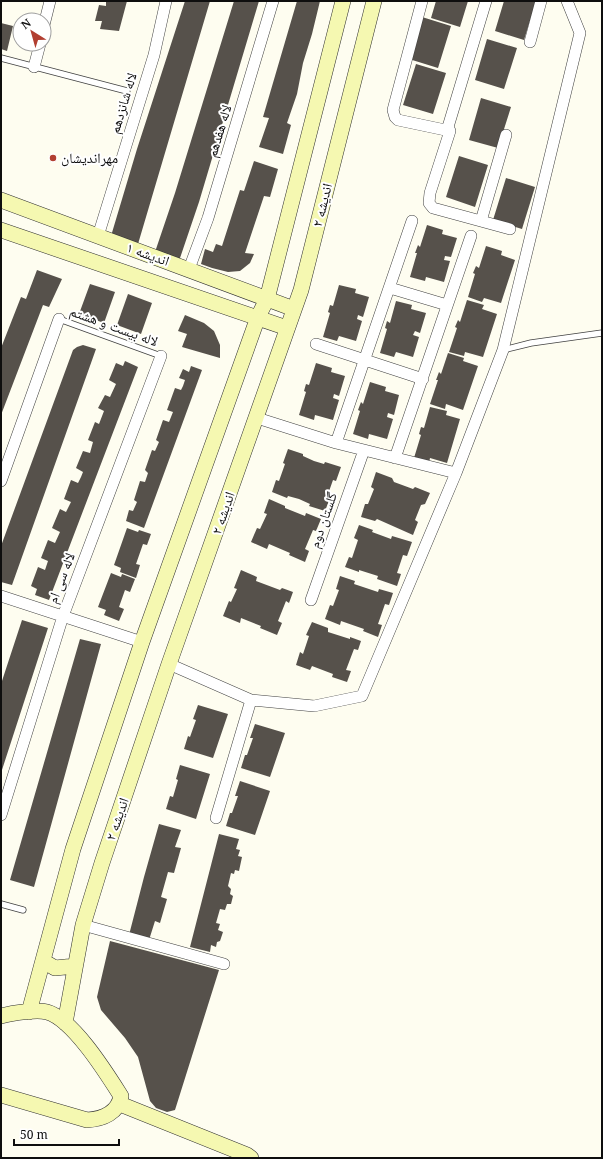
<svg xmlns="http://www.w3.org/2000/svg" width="603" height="1159" viewBox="0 0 603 1159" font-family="'Noto Serif','Noto Naskh Arabic',serif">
	<rect width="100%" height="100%" fill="#fefdf0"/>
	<path fill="#56514b" d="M106 1H127L119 31 100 29 102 21H95L99 5 106 6Z
		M185 1H210L138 244 111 236 137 149Z
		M234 1H259L199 202 179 261 155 252 175 193Z
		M297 1H320L312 34 303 63 297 94 287 123 291 125 283 154 259 147 269 118 263 117Z
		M436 1H468L460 27 431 18Z
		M504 1H536L524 40 495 31Z
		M422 17 451 26 438 68 409 59Z
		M1 23 13 26 7 51 1 49Z
		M487 39 517 48 504 89 475 80Z
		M416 64 446 73 433 114 403 105Z
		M481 98 511 107 498 148 469 140Z
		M459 156 488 165 475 207 446 197Z
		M254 161 278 169 270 197 264 196 245 253 254 254 250 263 240 271 228 272 212 268 201 264 205 249 213 252 216 244 222 246 240 190 244 191Z
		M506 178 535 187 522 229 493 220Z
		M427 225 443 230 442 234 457 238 451 257 445 256 444 260 450 261 444 282 426 277 425 281 410 277 417 253H415L418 245 420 247Z
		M486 246 502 251 501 255 515 260 501 303 484 298 482 302 468 297 475 274 473 273 476 266 479 268Z
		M37 270 62 279 49 307 43 305 1 415V348L21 297 26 299Z
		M90 284 115 292 104 323 79 314Z
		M339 285 356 289 355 293 369 297 363 317 358 315 357 319 362 321 356 341 339 336 337 341 323 337 330 313 328 312 330 305 333 306Z
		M128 294 152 303 141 334 117 325Z
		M467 300 484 305 482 309 497 314 483 357 465 352 464 356 449 352 457 328 455 327 458 320 460 322Z
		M396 301 412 305 411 309 426 313 420 333 415 331 413 335 419 337 413 357 396 352 394 357 380 353 387 329 385 328 387 321 390 323Z
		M185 315 204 323 214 331 220 345V358L182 347 187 334 178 331Z
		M83 345 96 349 12 585 1 582V546L73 350 77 347Z
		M448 353 464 358 463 361 478 366 463 410 446 404 445 409 430 404 438 380H436L439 372 441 374Z
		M125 361 138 367 49 600 35 595 37 589 31 586 38 567 45 570 48 561 41 558 48 540 55 543 60 532 52 528 60 509 66 512 71 502 64 499 71 480 78 483 81 477 83 472 76 468 83 451 90 453 93 442 88 440 95 422 99 424 104 411 98 408 105 395 110 397 116 384 109 380 116 363 123 366Z
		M316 363 332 368 331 372 345 376 339 396 334 394 333 398 339 400 333 420 315 415 314 420 299 415 306 392 304 391 306 384 309 385Z
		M191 366 202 370 144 528 126 521 129 510 133 511 137 502 134 500 140 481 145 482 148 473 145 470 152 450 155 451 159 442 156 440 163 420 169 422 173 412 167 410 175 388 181 390 183 386 185 380 179 378 183 369 189 372Z
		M370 382 386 387 385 391 399 395 394 415 388 413 387 417 393 419 387 439 369 434 368 439 353 434 360 411 358 410 361 402 363 404Z
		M430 407 447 411 446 415 460 419 447 463 430 458 429 463 414 458 421 435 419 434 421 427 424 428Z
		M288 449 303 454V456L314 461 324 464 325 462 341 467 336 481 333 480 327 497 330 498 325 511 309 506 310 504 299 499 288 496 287 498 272 492 276 480 279 481 285 464 283 463Z
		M376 472 392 478 394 482 413 489 415 487 430 493 425 504 421 505 415 520 418 522 413 535 377 519 375 521 361 517 365 504H368L374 489 371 487Z
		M269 499 285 506V508L305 516 306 513 321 519 316 531 313 530 305 549 309 551 305 562 289 555 290 553 269 544 267 549 251 542 257 528 260 529 267 514 264 513Z
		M359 525 373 530 372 532 391 539 392 536 412 542 407 556 403 555 397 573 401 574 397 586 377 579 378 576 359 570V572L345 567 349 557 352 558 358 540 354 538Z
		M127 528 138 532 139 530 151 534 147 545 143 544 136 564 140 565 136 578 120 572 121 568 114 565Z
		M241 570 257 577 256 581 280 590 282 588 293 592 289 603 286 601 278 621 282 623 277 635 260 628 261 626 241 618 240 623 223 616 229 601 231 602 237 589 234 588Z
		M111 573 121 577 122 574 135 579 130 592 125 590 119 607 124 609 119 621 104 615 106 610 98 607Z
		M340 576 355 581 354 584 378 592 379 589 393 593 389 605 385 604 378 624 382 625 378 637 363 631 364 629 341 621 340 625 325 619 330 605 333 606 339 590 336 589Z
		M22 620 48 628 1 773V684Z
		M312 622 328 628V632L350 639V637L361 641 358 650 354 649 346 670 351 671 347 682 332 677 333 674 312 666 310 670 296 665 300 652 303 654 309 636 306 635Z
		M80 639 101 644 34 887 10 880Z
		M198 705 228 714 213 758 184 749 188 736 190 737 196 720 193 719Z
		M255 724 285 733 270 777 241 768 245 755H247L253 738H250Z
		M180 765 210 774 196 819 166 809 170 796 173 797 178 780 176 779Z
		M240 781 270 791 255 835 226 826 230 813H232L238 796H235Z
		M159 824 181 830 175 847 181 848 174 873 168 872 161 897 167 899 160 923 155 921 149 940 129 935 144 877Z
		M219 834 239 839 236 849 240 850 238 856 242 857 239 871 235 870 234 874 231 873 228 886 231 889 230 894 233 896 231 904H227L225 910 220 909 216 923 220 924 218 930 223 932 220 941 217 942 216 947 211 945 210 952 190 947Z
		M110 941 219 970 175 1110 167 1112 156 1108 150 1101 138 1057 125 1038 101 1010 97 997Z"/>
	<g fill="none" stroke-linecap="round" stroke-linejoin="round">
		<g stroke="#414141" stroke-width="7">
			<path id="lane" d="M1 58 127 91
				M59 319 161 356
				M503 350 531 343 602 333
				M1 904 23 910"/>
		</g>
		<g stroke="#414141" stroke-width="12">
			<path id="street" d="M422 1 393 110 395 117 398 120 450 131
				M486 1 448 127 450 131 430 193 429 203 433 208 510 229
				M44 25 50 1
				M530 42 541 1
				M34 67 40 44
				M481 221 506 135
				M98 236 154 55 166 1
				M189 269 208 218 273 1
				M390 288 447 305
				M316 344 423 379
				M257 418 336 443 456 473
				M336 443 412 221
				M395 458 471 236
				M1 481 59 319
				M1 596 142 642
				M311 600 364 450
				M169 664 251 700 314 706 362 696 456 473 503 350 580 33 567 1
				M1 815 63 616 161 356
				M216 818 251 700
				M83 925 224 964"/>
		</g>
		<g stroke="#303030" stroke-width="16">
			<path id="secondary" d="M1 200 294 309
				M1 230 287 328
				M43 961 55 968 75 966
				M29 1012 73 849 142 642 258 317 267 299 343 1
				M1 1016C12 1013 37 1009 47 1012 73 1019 107 1074 121 1096 118 1113 103 1119 87 1120L1 1095
				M65 1023 83 925 102 863 169 664 301 290 374 1
				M120 1104 247 1155 251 1158"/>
		</g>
		<use href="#lane" stroke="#fff" stroke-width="5.5"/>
		<use href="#street" stroke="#fff" stroke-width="11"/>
		<use href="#secondary" stroke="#f5f8b1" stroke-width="15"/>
	</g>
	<circle fill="#b23f31" stroke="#fff" stroke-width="1.5" cx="53" cy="158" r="4"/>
	<g text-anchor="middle" stroke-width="4" stroke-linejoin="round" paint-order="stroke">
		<g font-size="14" fill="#0e0e0e" stroke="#fff">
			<text transform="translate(123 103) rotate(-73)" y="5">لاله شانزدهم</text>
			<text transform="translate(219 131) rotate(-73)" y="5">لاله هفدهم</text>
			<text transform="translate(322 205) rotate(-76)" y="5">اندیشه ۲</text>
			<text transform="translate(148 254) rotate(20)" y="5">اندیشه ۱</text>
			<text transform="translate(114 326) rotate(20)" y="5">لاله بیست و هشتم</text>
			<text transform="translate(223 513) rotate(-71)" y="5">اندیشه ۲</text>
			<text transform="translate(323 520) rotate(-71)" y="5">گلستان دوم</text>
			<text transform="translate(61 578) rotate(-69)" y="5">لاله سی ام</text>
			<text transform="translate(117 819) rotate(-71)" y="5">اندیشه ۲</text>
		</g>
		<g font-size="14" fill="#0e0e0e" stroke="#fff" text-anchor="start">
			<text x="61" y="163">مهراندیشان</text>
		</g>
	</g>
	<rect width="603" height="1159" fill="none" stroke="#0e0e0e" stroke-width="4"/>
	<g transform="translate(32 32) rotate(323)"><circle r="19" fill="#ffffff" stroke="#9f9f9f"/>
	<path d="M0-3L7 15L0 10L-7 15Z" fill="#b23f31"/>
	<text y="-6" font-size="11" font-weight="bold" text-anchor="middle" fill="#0e0e0e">N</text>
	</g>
	<path d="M14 1139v6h105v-6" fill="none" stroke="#0e0e0e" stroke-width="2"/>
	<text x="20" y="1139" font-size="12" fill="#0e0e0e" stroke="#ffffff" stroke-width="3" paint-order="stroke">50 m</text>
</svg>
